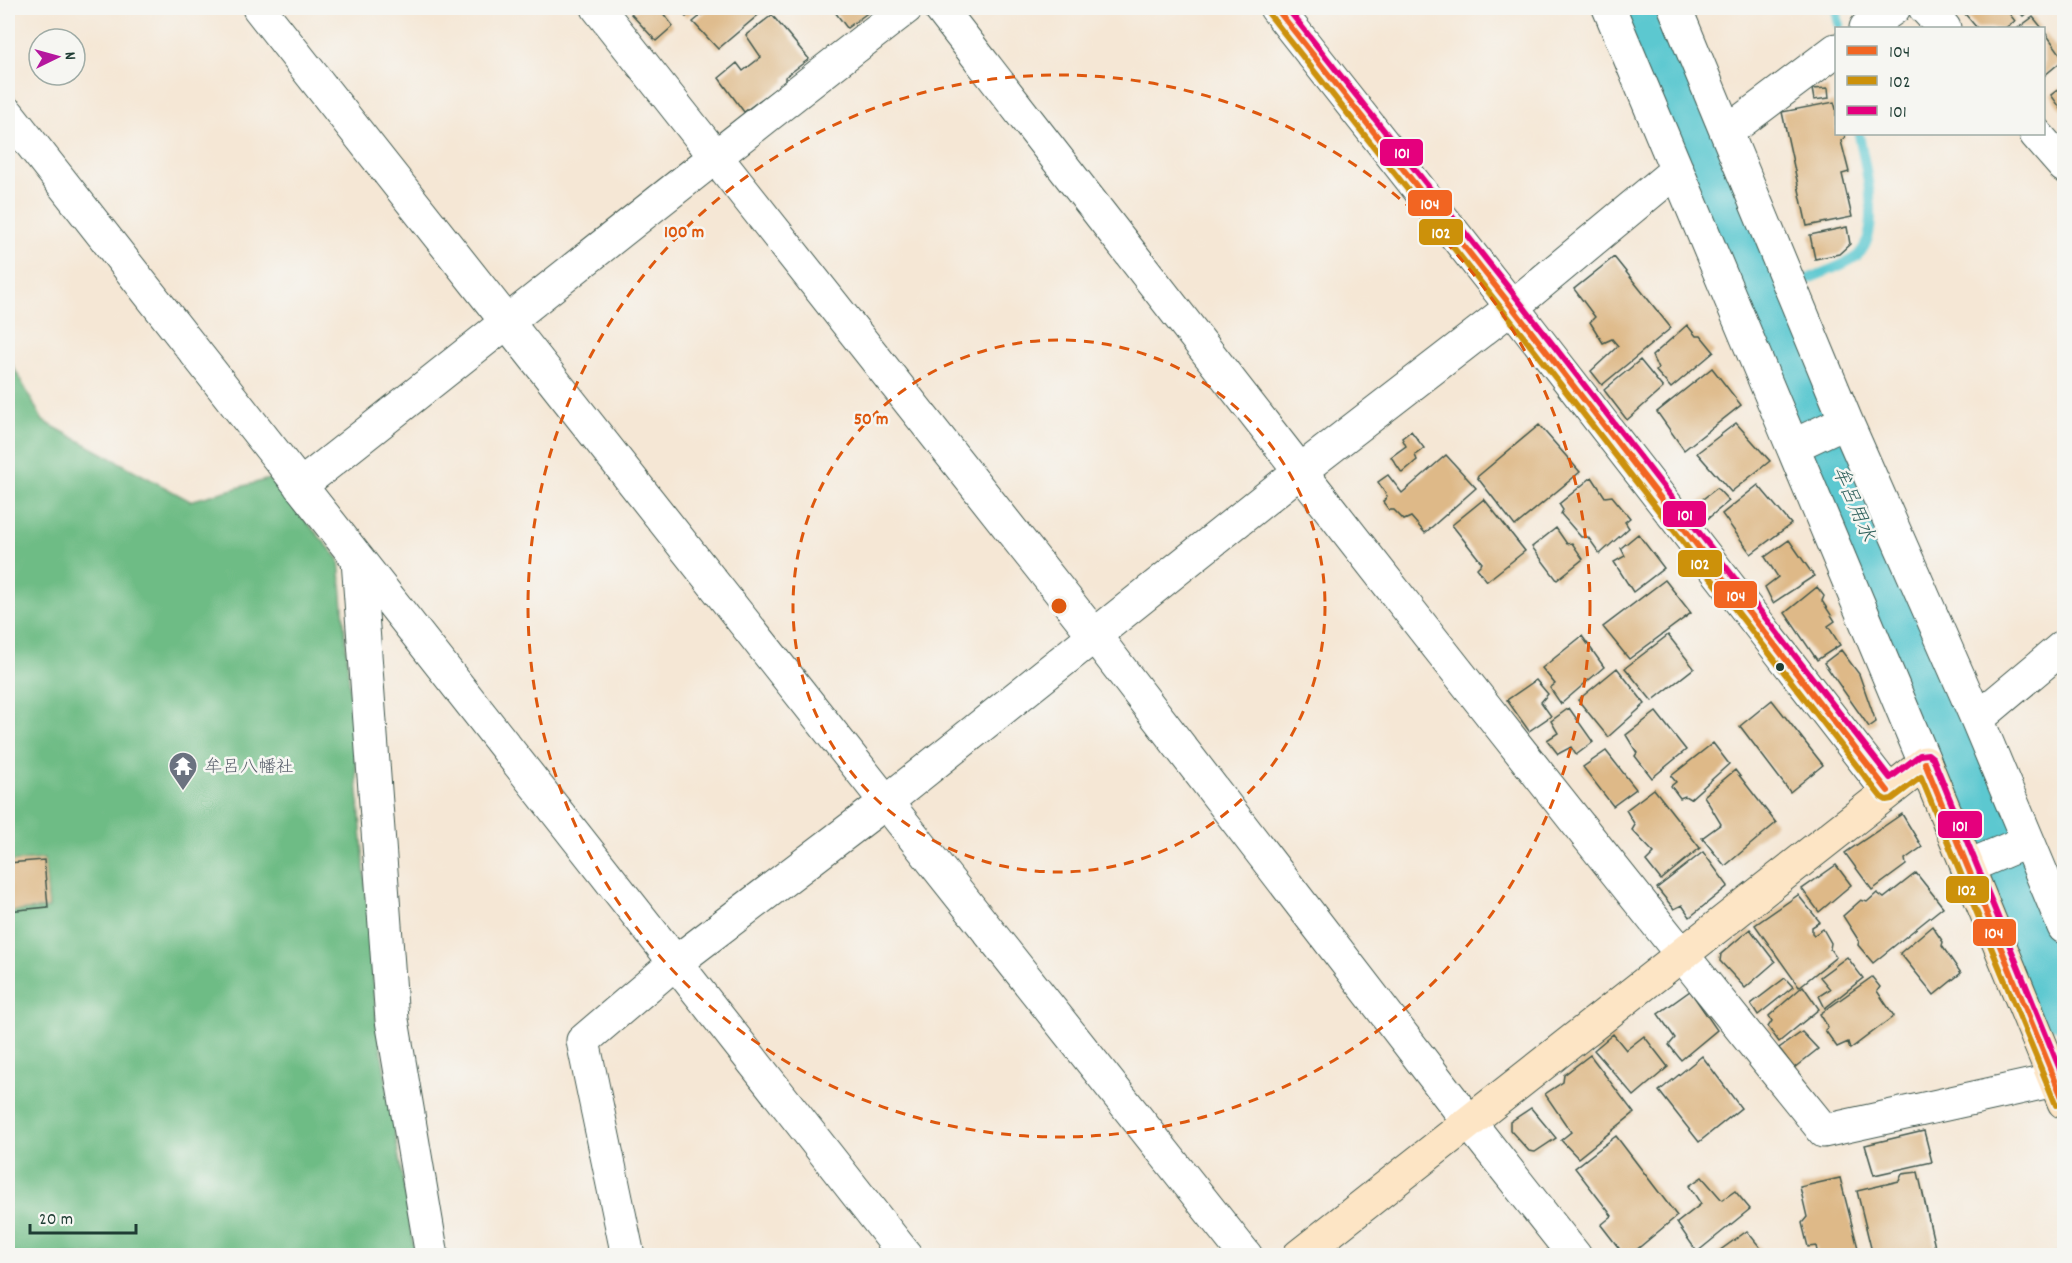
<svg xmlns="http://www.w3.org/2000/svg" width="2072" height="1263" viewBox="0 0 2072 1263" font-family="Dekko,'Klee One',sans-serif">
	<rect width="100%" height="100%" fill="#f6f6f2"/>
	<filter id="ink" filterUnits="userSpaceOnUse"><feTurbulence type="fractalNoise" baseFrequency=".0167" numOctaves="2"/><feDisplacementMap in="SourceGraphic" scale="12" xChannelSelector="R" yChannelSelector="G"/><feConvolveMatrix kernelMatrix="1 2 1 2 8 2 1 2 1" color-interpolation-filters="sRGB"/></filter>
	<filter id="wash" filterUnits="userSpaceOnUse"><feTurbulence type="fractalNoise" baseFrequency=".008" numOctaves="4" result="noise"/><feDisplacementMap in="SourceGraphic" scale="24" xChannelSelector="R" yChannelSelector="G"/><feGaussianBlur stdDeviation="1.35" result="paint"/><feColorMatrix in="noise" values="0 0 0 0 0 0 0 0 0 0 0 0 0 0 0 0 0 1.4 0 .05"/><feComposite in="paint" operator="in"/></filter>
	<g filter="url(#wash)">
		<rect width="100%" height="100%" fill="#f5e7d5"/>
		<path fill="#6ebc85" stroke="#467c5c" stroke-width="1.5" d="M8 357 43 421 190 501 269 479 339 559 377 1024 415 1255H8V912L49 908 44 859 8 862Z"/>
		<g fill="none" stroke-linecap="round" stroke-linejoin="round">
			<path stroke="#5bc8d0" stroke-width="10" d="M1836 8 1839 25
				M1803 281C1816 275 1849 264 1858 255 1884 230 1864 165 1859 134"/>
			<path stroke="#5bc8d0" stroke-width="64" d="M1646 8 2064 999"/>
		</g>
		<g id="blocks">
			<path fill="#deb988" d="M639 8H659L673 26 656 41 631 14Z
				M677 8H697L686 17Z
				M710 8H761L764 10 718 49 693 22Z
				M832 8H874L847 28Z
				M1960 8H2005L2015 21 2005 28H1977Z
				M2016 8H2033L2023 16Z
				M772 15 809 59 785 77V82L744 112 719 78 737 63 743 71 761 57 746 35Z
				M2033 17 2042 28H2018Z
				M2044 31 2064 59 2044 76Z
				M2064 85V113L2051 95Z
				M1828 88 1829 98 1814 100 1812 89Z
				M1834 102 1836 109V134H1844L1845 137 1841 141 1849 172 1842 174 1852 217 1807 226 1782 112Z
				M1847 227 1850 244 1839 254 1815 259 1810 235Z
				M1614 257 1671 328 1602 385 1591 371 1618 346 1612 339 1603 343 1590 322 1595 317 1574 289Z
				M1687 325 1696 336H1701L1714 352 1671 388 1656 371 1658 369 1652 356Z
				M1640 360 1663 388 1627 420 1604 390Z
				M1712 368 1741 405 1684 450 1657 412Z
				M1736 423 1770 461 1731 492 1697 453Z
				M1539 425 1580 472 1515 526 1477 477Z
				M1411 431 1424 448 1415 455 1417 460 1402 473 1391 457 1406 446 1402 438Z
				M1446 455 1476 488 1425 533 1411 517 1404 520 1394 510H1389L1383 502 1387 496 1378 482 1388 475 1402 493Z
				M1592 477 1605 497 1612 496 1630 518 1625 522 1629 528 1600 554 1588 537H1581L1561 514 1563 510 1559 504Z
				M1758 485 1791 524 1751 554 1722 514Z
				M1717 488 1729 501 1705 521 1694 506Z
				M1484 499 1525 551 1487 581 1477 568 1482 563 1452 525Z
				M1556 528 1567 544 1572 543 1583 559 1557 580 1532 547Z
				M1638 534 1664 568 1633 592 1614 562 1625 556 1621 548Z
				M1789 540 1814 576 1773 603 1765 587 1778 577 1765 557Z
				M1665 580 1691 613 1629 659 1603 627Z
				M1817 587 1824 596 1822 601 1835 621 1828 626 1840 645 1817 660 1785 613Z
				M1668 635 1694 668 1652 701 1625 668Z
				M1582 636 1604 667 1561 704 1550 688 1555 684 1542 668Z
				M1841 650 1859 674 1876 722 1869 727 1824 663Z
				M1617 668 1645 704 1608 737 1578 700Z
				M1536 680 1548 694 1541 702 1551 716 1529 731 1507 700Z
				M1772 700 1823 765 1790 792 1740 726Z
				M1569 708 1593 742 1576 755 1571 747 1558 754 1547 740 1558 733 1551 721Z
				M1656 712 1686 750 1652 778 1635 756 1637 753 1626 735Z
				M1713 743 1729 764 1690 799 1685 796 1680 798 1671 786 1676 782 1671 776Z
				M1606 751 1636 789 1613 806 1583 767Z
				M1735 770 1776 823 1725 866 1702 838 1721 824 1704 796Z
				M1654 789 1700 848 1661 880 1646 861 1654 853 1632 830 1635 825 1626 810Z
				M1902 814 1922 847 1905 859 1906 865 1872 890 1845 853Z
				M1703 852 1728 886 1690 917 1682 905 1674 909 1657 888Z
				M44 860 48 907 8 911V863Z
				M1836 865 1851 885 1819 912 1802 889Z
				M1916 873 1943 907 1873 963 1858 945 1859 941 1843 916 1861 900 1867 902 1877 893 1884 898Z
				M1798 895 1820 922 1812 927V933L1814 935 1823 929 1831 943 1830 949 1836 957 1799 987 1755 925Z
				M1932 926 1943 942 1942 946 1961 973 1934 995 1900 953Z
				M1750 929 1775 962 1745 988 1720 961 1721 954Z
				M1847 957 1863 978 1825 1008 1819 996 1830 989 1820 977Z
				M1872 977 1880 987 1877 991 1894 1016 1850 1049 1848 1042 1837 1047 1825 1030 1828 1027 1820 1014Z
				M1785 978 1793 987 1758 1015 1751 1004Z
				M1803 986 1819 1009 1779 1042 1768 1027 1772 1021 1769 1016Z
				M1690 991 1717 1030 1681 1060 1669 1045 1675 1038 1658 1014Z
				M1802 1032 1818 1049 1794 1068 1779 1048Z
				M1613 1034 1626 1050 1644 1036 1668 1067 1634 1096 1594 1050Z
				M1590 1055 1634 1113 1578 1158 1561 1140 1571 1132 1545 1094 1563 1082 1564 1075Z
				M1702 1056 1741 1108 1699 1142 1659 1091Z
				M1531 1108 1556 1138 1535 1152 1529 1151 1510 1130V1122Z
				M1924 1131 1932 1162 1874 1175 1865 1145Z
				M1616 1136 1677 1216 1629 1256H1625L1601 1225 1612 1216 1575 1168Z
				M1918 1172 1937 1256H1873L1857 1191 1899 1181 1902 1174Z
				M1702 1177 1722 1200 1735 1191 1750 1209 1697 1252 1677 1223 1701 1204 1689 1186Z
				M1840 1178 1860 1256H1818L1816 1246 1808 1247 1802 1223 1807 1217 1800 1187Z
				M1747 1231 1767 1256H1712Z
				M2064 1249V1256H2049V1255Z"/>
		</g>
	</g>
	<g filter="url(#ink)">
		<use href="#blocks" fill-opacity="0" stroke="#3f564c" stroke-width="1.5"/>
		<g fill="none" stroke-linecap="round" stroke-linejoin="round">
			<g stroke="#3f564c" stroke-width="35">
				<path id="street" d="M259 8 886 802 1246 1256
					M598 8 1095 636 1469 1122 1575 1256
					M940 8C1232 384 1524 761 1824 1131L2055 1080
					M1276 8 1512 307 1888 791
					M1609 8 1925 763
					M1675 8 1846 421 1977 719 2064 927
					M1925 8 1944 28
					M1866 28 1894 8
					M8 114 906 1256
					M1727 132 1836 50
					M2036 134 2064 166
					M1793 446 1846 421
					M300 486C502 327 702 165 906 8
					M358 560 392 1020 432 1256
					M1977 719 2064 646
					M1967 867 2028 841
					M628 1256 583 1041 676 962 886 802 1300 471 1512 307 1677 170"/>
			</g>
			<g stroke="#3f564c" stroke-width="35">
				<path id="secondary" d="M1299 1256 1925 763 2064 1102"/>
			</g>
			<use href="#street" stroke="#fff" stroke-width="33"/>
			<use href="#secondary" stroke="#fde5c5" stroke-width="33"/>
			<g stroke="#f6f6f2" stroke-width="10">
				<path id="bus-1" d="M1276 8 1512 307 1888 791
					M1925 763 2064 1102"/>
			</g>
			<g stroke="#f6f6f2" stroke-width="10">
				<path id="bus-2" d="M1269 14 1505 313 1881 797 1886 800 1892 799 1921 777 2056 1105"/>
			</g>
			<g stroke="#f6f6f2" stroke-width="10">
				<path id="bus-3" d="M1287 8 1519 301 1890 778 1920 755 1928 754 1933 758 2064 1079"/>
			</g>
			<use href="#bus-1" stroke="#f26522" stroke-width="6"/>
			<use href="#bus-2" stroke="#cc910a" stroke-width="6"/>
			<use href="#bus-3" stroke="#e5007d" stroke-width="6"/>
		</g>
	</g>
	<g fill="none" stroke="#de580e" stroke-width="3" stroke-dasharray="10 8">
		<circle cx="1059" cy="606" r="266"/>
		<circle cx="1059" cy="606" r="531"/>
	</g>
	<defs>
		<g id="temple-pin" transform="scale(1.5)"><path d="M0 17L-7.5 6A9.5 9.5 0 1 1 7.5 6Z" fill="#6b7280" stroke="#f6f6f2"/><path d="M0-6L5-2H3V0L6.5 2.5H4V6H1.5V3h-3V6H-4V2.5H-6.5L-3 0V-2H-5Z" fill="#fff"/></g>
	</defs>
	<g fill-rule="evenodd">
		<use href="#temple-pin" x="183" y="766"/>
	</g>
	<circle fill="#1f3d34" stroke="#f6f6f2" stroke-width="2" cx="1780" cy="667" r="5"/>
	<g text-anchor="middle" stroke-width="5" stroke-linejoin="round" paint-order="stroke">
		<g font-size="18" fill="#5b616d" stroke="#f6f6f2" text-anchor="start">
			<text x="204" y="772">牟呂八幡社</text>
		</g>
		<g font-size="20" font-style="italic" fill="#2e605b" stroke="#f6f6f2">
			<text transform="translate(1855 503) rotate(67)" y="7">牟呂用水</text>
		</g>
	</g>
	<circle cx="1059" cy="606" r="9" fill="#de580e" stroke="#f6f6f2" stroke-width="3"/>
	<g font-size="18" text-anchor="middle" font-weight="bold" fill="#de580e" stroke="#f6f6f2" stroke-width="5" stroke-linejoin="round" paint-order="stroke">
		<text x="684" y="237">100 m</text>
		<text x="871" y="424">50 m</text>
	</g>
	<g stroke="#f6f6f2" stroke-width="2">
		<rect x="1379" y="138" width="45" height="29" rx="6" fill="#e5007d"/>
		<rect x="1407" y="189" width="46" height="28" rx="6" fill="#f26522"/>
		<rect x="1418" y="218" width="46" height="28" rx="6" fill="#cc910a"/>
		<rect x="1662" y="500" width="45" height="28" rx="6" fill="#e5007d"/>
		<rect x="1677" y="549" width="46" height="29" rx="6" fill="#cc910a"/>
		<rect x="1713" y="580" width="45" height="29" rx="6" fill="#f26522"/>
		<rect x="1937" y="810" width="46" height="29" rx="6" fill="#e5007d"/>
		<rect x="1945" y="875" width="45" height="29" rx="6" fill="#cc910a"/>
		<rect x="1972" y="918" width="45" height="29" rx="6" fill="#f26522"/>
	</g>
	<g font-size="16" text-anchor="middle" font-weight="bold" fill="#fff">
		<text x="1402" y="158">101</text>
		<text x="1430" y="209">104</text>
		<text x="1441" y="238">102</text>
		<text x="1685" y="520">101</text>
		<text x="1700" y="569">102</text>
		<text x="1736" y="601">104</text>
		<text x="1960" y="831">101</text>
		<text x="1967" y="895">102</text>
		<text x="1994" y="938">104</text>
	</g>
	<rect width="2072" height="1263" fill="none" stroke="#f6f6f2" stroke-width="30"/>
	<rect x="1835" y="27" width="210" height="108" fill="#f6f6f2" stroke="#a0aca6" stroke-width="1.5"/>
	<rect x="1847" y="46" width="30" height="9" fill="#f26522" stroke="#a0aca6" stroke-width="1.5"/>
	<text x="1889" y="57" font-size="18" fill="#1f3d34">104</text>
	<rect x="1847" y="76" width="30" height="9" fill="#cc910a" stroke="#a0aca6" stroke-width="1.5"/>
	<text x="1889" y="87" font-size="18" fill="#1f3d34">102</text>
	<rect x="1847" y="106" width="30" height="9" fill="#e5007d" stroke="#a0aca6" stroke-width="1.5"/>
	<text x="1889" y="117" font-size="18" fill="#1f3d34">101</text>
	<g transform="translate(57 57) rotate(85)"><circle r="28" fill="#f6f6f2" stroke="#a0aca6" stroke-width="1.5"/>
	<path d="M0-4.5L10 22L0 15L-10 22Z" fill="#b5179e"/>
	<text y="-9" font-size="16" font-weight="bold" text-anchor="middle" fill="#1f3d34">N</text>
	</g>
	<path d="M30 1224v9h106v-9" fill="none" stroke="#1f3d34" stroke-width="3"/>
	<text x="39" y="1224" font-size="18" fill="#1f3d34" stroke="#f6f6f2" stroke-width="4.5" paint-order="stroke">20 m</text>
</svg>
